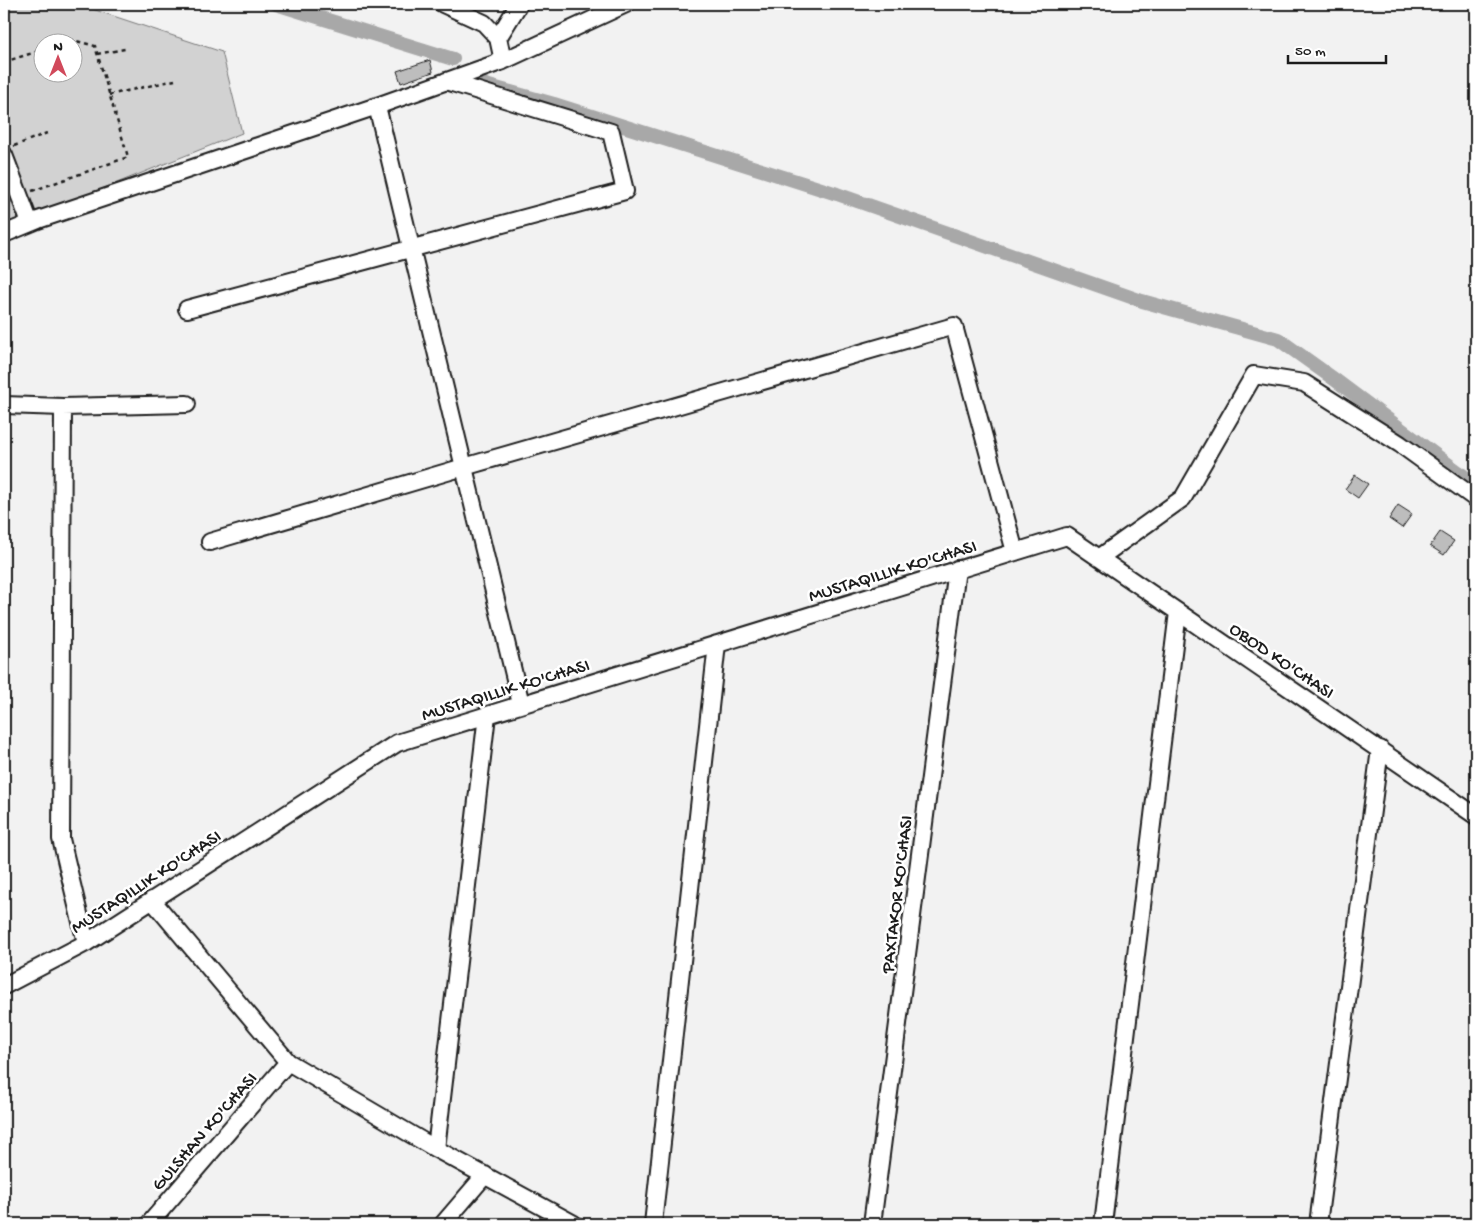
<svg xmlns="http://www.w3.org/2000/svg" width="1480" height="1228" viewBox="0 0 1480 1228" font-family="'Gochi Hand',sans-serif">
	<rect width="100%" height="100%" fill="#f2f2f2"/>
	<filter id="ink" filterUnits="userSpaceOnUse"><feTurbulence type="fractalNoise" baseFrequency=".02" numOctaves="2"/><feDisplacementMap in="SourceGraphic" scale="10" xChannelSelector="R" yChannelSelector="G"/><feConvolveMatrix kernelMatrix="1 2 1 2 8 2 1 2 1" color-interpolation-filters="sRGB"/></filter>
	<g filter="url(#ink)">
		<path fill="#d2d2d2" stroke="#777" fill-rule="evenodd" d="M4 4H77L222 52 242 133 4 228ZM42 42H72V72H42Z"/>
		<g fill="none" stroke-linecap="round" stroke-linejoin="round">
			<path stroke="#a8a8a8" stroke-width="14" d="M276 4 453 59
				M482 84 554 104 837 194 1142 301 1278 339 1334 379 1476 485"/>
		</g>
		<path fill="#bdbdbd" stroke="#1c1c1c" d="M430 60 433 72 401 83 397 71Z
			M1355 475 1368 484 1358 498 1345 489Z
			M1398 505 1412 514 1402 528 1389 519Z
			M1440 532 1454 541 1444 555 1430 546Z"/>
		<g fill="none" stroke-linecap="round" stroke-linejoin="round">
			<g stroke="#1c1c1c" stroke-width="20">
				<path id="minor" d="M443 4 484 23 498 38 503 61
					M498 38 519 4
					M377 106 521 704
					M4 155 30 223
					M4 234 38 220 377 106 503 61 626 4
					M187 309 625 191 611 132 446 81
					M4 405 63 407 187 404
					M63 407 61 839 86 943
					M210 542 464 467 954 326 1015 552
					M1099 558 1183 498 1254 375 1304 383 1400 444 1476 499
					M152 900 288 1062 436 1149 574 1224
					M4 986 86 943 397 743 1067 536 1476 816
					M436 1149 487 715
					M149 1224 288 1062
					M443 1224 485 1175
					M653 1224 717 644
					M872 1224 957 569
					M1103 1224 1178 612
					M1318 1224 1380 749"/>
			</g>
			<path stroke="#1c1c1c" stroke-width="2.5" stroke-dasharray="4 4" stroke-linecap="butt" d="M97 54 125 49
				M4 62 42 50
				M109 95 175 80
				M14 146 47 133
				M32 191 128 157 95 46 73 40 65 42
				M4 212 10 210"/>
			<use href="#minor" stroke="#fff" stroke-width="16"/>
		</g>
	</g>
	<g text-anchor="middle" stroke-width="5" stroke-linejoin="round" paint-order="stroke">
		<g font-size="19" fill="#1c1c1c" stroke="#fff">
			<text transform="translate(892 569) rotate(-17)" y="7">MUSTAQILLIK KO'CHASI</text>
			<text transform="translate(1283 659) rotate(34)" y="7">OBOD KO'CHASI</text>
			<text transform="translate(505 688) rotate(-17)" y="7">MUSTAQILLIK KO'CHASI</text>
			<text transform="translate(145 880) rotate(-33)" y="7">MUSTAQILLIK KO'CHASI</text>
			<text transform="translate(895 894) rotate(-83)" y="7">PAXTAKOR KO'CHASI</text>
			<text transform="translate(203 1130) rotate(-49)" y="7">GULSHAN KO'CHASI</text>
		</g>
	</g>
	<rect width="1480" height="1228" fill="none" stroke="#fff" stroke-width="20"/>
	<rect x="10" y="10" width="1460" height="1208" fill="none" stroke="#1c1c1c" stroke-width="2" filter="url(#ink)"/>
	<g transform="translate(58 58)"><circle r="24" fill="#ffffff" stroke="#a4a4a4"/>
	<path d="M0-4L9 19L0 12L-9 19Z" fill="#d1495b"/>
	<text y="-8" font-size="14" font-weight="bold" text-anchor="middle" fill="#1c1c1c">N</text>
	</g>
	<path d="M1288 55v8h98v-8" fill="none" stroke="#1c1c1c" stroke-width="2.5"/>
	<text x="1295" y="55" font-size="15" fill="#1c1c1c" stroke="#ffffff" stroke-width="4" paint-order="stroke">50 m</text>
</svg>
